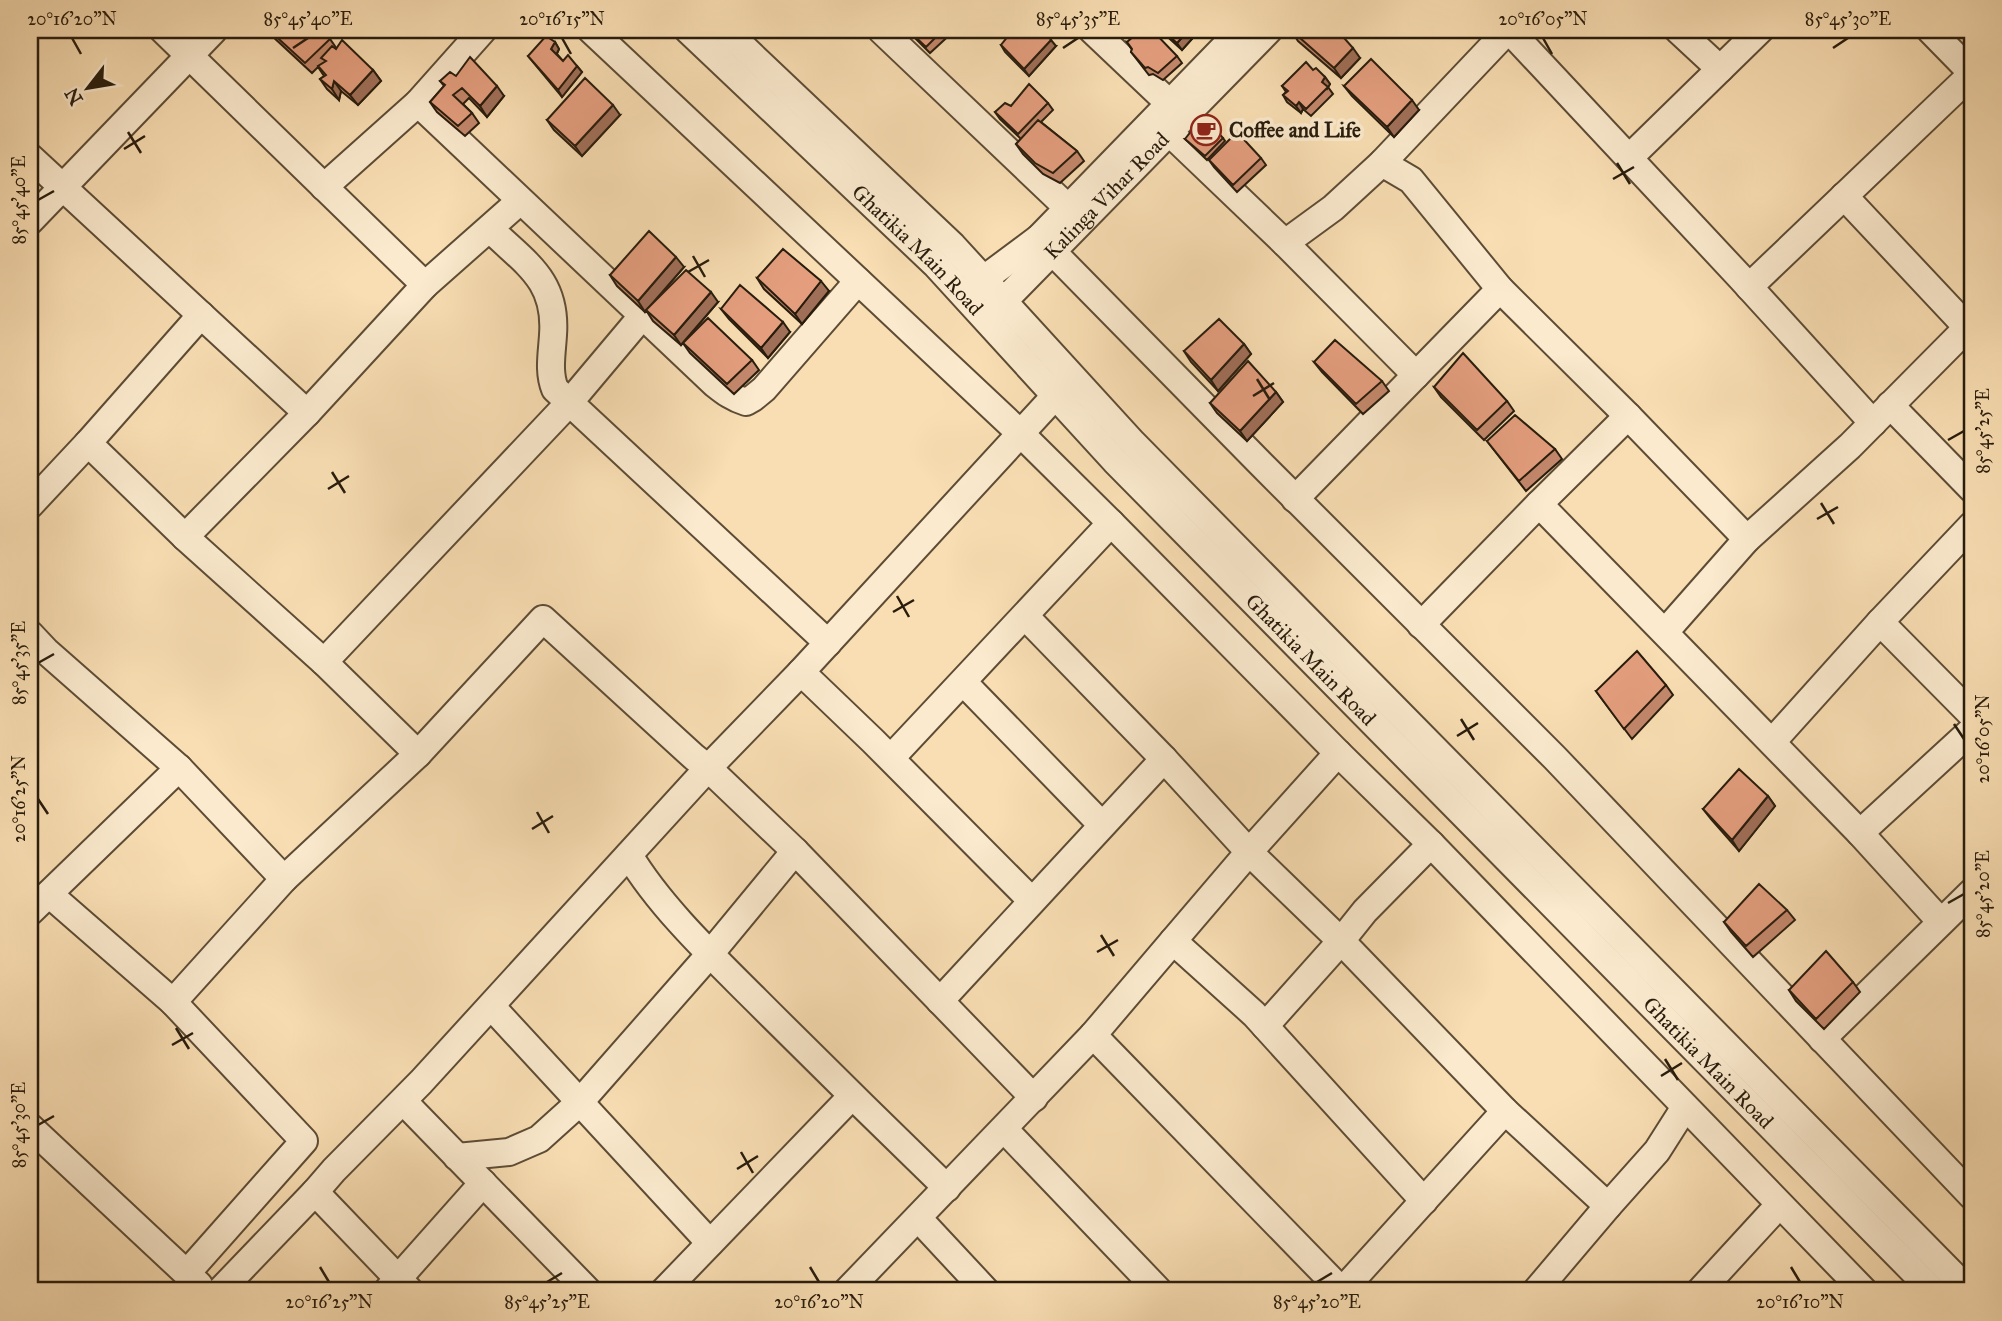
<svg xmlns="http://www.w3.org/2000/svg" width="2002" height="1321" viewBox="0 0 2002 1321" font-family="'IM FELL Great Primer',serif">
	<rect width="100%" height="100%" fill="#f9deb3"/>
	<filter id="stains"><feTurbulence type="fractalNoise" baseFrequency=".00286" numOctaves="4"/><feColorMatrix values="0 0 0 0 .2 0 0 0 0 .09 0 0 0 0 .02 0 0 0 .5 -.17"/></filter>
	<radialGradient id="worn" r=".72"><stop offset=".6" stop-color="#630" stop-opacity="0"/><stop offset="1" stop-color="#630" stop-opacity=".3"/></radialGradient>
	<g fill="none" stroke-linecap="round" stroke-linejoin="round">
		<g stroke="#5c4c36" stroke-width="30">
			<g id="minor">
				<path d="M163 30 425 285"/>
				<path d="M591 30 1020 433 1111 523 1338 753 1431 844 1864 1291"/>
				<path id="s1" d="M688 30 935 264 1115 461 1933 1291"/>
				<path d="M725 30 953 246 1133 443 1969 1291"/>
				<path d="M881 30 1068 208"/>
				<path d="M1092 30 1169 103"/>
				<path d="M1509 30 1741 278 1873 423"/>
				<path d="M1678 30 1720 69"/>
				<path d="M1930 30 1972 73"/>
				<path d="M418 103 715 384C725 392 733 398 746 402L753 398 764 389 858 281"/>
				<path d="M1169 132 1285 243 1333 208 1382 163 1508 30"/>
				<path d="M30 157 307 413 425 285 520 201"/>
				<path d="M1629 158 1760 30"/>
				<path d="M1382 163 1411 180 1500 289 1628 416 1747 539 1850 446 1972 323"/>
				<path d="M324 187 418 103 483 30"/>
				<path d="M1844 196 1968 328"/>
				<path d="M30 221 214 30"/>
				<path d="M490 229C526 264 557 280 553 335 552 353 548 372 555 389L828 643"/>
				<path d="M1039 238 1261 464 1555 758 1972 1196"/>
				<path d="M1285 243 1416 375"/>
				<path d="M1749 287 1972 74"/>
				<path d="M971 291 984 279 1039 238 1241 30"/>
				<path id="s2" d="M992 313 1269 30"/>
				<path d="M201 315 88 443 185 537 307 413"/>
				<path d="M1890 405 1972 489"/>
				<path d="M1295 499 1500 289"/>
				<path d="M1539 504 1860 833 1941 922"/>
				<path d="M30 505 88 443"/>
				<path d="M185 537 324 662 418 754"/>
				<path d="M1025 616 1164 759 1249 852 1345 945 1505 1111 1608 1206"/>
				<path d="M1880 622 1972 525"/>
				<path d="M1421 625 1539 504 1628 416"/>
				<path d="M1665 632 1747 539"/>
				<path d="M30 634 46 651 179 768"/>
				<path d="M324 662 569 403 643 315"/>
				<path d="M801 672 873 741 1032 901"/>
				<path d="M963 682 1102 825"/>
				<path d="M1772 742 1880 622 1972 715"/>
				<path d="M891 758 1111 523"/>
				<path d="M1860 833 1972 730"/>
				<path d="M629 855C660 907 713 957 756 1000 819 1063 883 1126 947 1188"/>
				<path d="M49 894 173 1002 304 1141 187 1273"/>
				<path d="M30 912 179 768 284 879"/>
				<path d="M1173 941 1249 852 1338 753"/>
				<path d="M940 1001 1164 759"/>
				<path d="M173 1002 284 879 418 754 543 619 694 757 708 768 795 851 1034 1098"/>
				<path d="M491 1006 710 1243"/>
				<path d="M1265 1026 1341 941 1365 911 1431 844"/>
				<path d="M1093 1035 1173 941 1254 1014 1424 1201"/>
				<path d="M1822 1039 1972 892"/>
				<path d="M403 1101 588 1291"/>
				<path d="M30 1127 199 1285"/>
				<path d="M1004 1129 1159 1291"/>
				<path d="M457 1157 509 1152 539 1139 580 1102 710 954 795 851"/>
				<path d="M315 1192 409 1290"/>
				<path d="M918 1218 986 1291"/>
				<path d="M220 1291 315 1192 334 1170 421 1082 708 768 801 672 1067 383"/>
				<path d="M387 1291 483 1183"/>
				<path d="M664 1291 852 1096"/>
				<path d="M847 1291 1093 1035 1342 1291"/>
				<path d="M1342 1291 1505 1111"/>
				<path d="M1536 1291 1608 1206 1657 1151 1685 1107"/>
				<path d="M1700 1291 1779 1205"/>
			</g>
		</g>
		<use href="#minor" stroke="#fbeace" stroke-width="26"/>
	</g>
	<path fill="#c4886c" stroke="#281c0d" stroke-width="2" d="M267 30H321L330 39 337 49 373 70 381 81 358 105 341 91 339 100 327 89 320 79 324 76 318 67 312 73 271 35Z
		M907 30H955L930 53Z
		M1160 30H1199V31L1182 50Z
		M1291 30 1360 58 1341 78 1298 41Z
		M555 42 559 49 557 54 563 61 577 66 582 72 562 97 528 56Z
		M1127 42 1177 56 1182 63 1163 80 1153 74 1149 75 1131 52 1132 50Z
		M1001 45 1056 46 1029 76 1005 52Z
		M1313 70 1325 77 1330 84 1328 87 1333 94 1311 116 1303 109 1301 113 1287 102 1283 95 1286 92 1282 86Z
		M456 76 504 96 487 117 469 98 463 104 472 113 479 123 465 136 437 112 430 102 444 86 440 81Z
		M1344 86 1419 110 1394 137 1352 96Z
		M1048 103 1053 110 1041 122 1077 151 1084 161 1060 183 1043 174 1023 154 1016 144 1021 139 1000 119 995 112 1011 106Z
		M620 115 582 156 554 130 547 120Z
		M1223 138 1225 141 1207 160 1185 139Z
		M1261 158 1266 165 1237 192 1214 167 1209 160Z
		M684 267 645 312 617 286 610 275Z
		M757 278 829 291 802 324 764 289Z
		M718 302 681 345 653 321 646 310Z
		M721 309 790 332 768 358 729 319Z
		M683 343 752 360 759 370 734 394 690 353Z
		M1244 344 1251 354 1218 391 1191 362 1184 351Z
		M1314 362 1382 381 1389 391 1363 414 1322 372Z
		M1434 387 1507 401 1514 411 1484 440 1441 397Z
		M1276 392 1283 402 1247 441 1217 413 1210 403Z
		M1487 441 1555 449 1562 459 1526 491Z
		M1666 685 1673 695 1632 739 1596 691Z
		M1768 796 1775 806 1739 851 1711 819 1703 809Z
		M1787 910 1795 920 1753 957 1731 932 1724 922Z
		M1853 982 1860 992 1824 1029 1796 1001 1789 990Z"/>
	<path fill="#a06f58" stroke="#281c0d" stroke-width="2" d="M1189 30H1199V31L1182 50 1177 43Z
		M1051 40 1056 46 1029 76 1024 69Z
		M555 42 559 49 556 55 551 49Z
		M1353 48 1360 58 1341 78 1334 68Z
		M577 66 582 72 562 97 558 90Z
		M373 70 381 81 358 105 350 95Z
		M1325 77 1330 84 1327 89 1322 82Z
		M334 81 341 91 339 100 332 89Z
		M497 86 504 96 487 117 480 106Z
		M1412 100 1419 110 1394 137 1387 127Z
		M1299 102 1303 109 1301 113 1296 106Z
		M613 105 620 115 582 156 575 146Z
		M676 257 684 267 645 312 638 301Z
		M821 281 829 291 802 324 795 314Z
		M711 292 718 302 681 345 674 335Z
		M783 322 790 332 768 358 761 348Z
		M1244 344 1251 354 1218 391 1211 380Z
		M1276 392 1283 402 1247 441 1240 431Z
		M1768 796 1775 806 1739 851 1732 840Z"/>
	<path fill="#e49e7e" stroke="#281c0d" stroke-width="2" d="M269 30H321L330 39 305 63Z
		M908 30H943L926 47Z
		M1013 30H1044L1051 40 1024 69 1001 45Z
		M1141 30H1152L1177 56 1158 73 1148 67 1145 68 1131 52 1132 49 1127 42Z
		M1162 30H1189L1177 43Z
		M1291 30H1337L1353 48 1334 68Z
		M546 36 555 42 551 49 563 61 568 55 577 66 558 90 528 56Z
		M342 40 373 70 350 95 334 81 332 89 320 79 326 75 318 66 326 61 321 58 332 46 336 49Z
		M470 57 497 86 480 106 462 88 453 95 472 113 458 126 430 102 445 85 440 81 450 72 456 76Z
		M1371 59 1412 100 1387 127 1344 86Z
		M1306 62 1313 70 1316 68 1325 77 1322 82 1328 87 1306 109 1299 102 1296 106 1283 95 1288 91 1282 86Z
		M585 78 613 105 575 146 547 120Z
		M1029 84 1048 103 1018 134 995 112 1005 103 1011 106Z
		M1203 116 1223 138 1205 156 1185 139Z
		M1038 120 1077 151 1053 173 1035 163 1016 144Z
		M1237 132 1261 158 1233 185 1209 160Z
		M649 231 676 257 638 301 610 275Z
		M783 249 821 281 795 314 757 278Z
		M686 270 711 292 674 335 646 310Z
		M740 285 783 322 761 348 721 309Z
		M708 318 752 360 727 384 683 343Z
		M1219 319 1244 344 1211 380 1184 351Z
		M1335 340 1382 381 1356 404 1314 362Z
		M1463 353 1507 401 1477 430 1434 387Z
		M1248 361 1276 392 1240 431 1210 403Z
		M1515 415 1555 449 1519 481 1487 441Z
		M1637 651 1666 685 1624 729 1596 691Z
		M1739 769 1768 796 1732 840 1703 809Z
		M1759 884 1787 910 1746 946 1724 922Z
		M1826 951 1853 982 1816 1019 1789 990Z"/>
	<path fill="none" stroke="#281c0d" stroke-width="2.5" d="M72 38 81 54M562 38 571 54M1543 38 1552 54M293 48 308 38M1063 48 1078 38M1833 48 1848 38M128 132 141 153M124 149 145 136M1617 163 1630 184M1613 179 1634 167M38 200 54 191M693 256 705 277M688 272 709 260M1257 379 1270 400M1253 396 1274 383M1948 440 1964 431M332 472 345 493M328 489 349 476M1821 503 1834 524M1817 519 1838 507M897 596 909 617M893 612 914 600M38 663 54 654M1461 719 1474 740M1954 724 1964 739M1457 736 1478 723M38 799 48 814M537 812 549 833M532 829 553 816M1948 903 1964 894M1101 935 1114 956M1097 952 1118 940M176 1028 189 1049M172 1045 193 1033M1665 1059 1678 1080M1661 1076 1682 1063M38 1125 54 1116M741 1152 753 1173M737 1169 758 1156M320 1267 329 1282M810 1267 819 1282M1791 1267 1800 1282M547 1282 562 1273M1317 1282 1332 1273"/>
	<defs>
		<g id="cafe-ring" transform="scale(1.575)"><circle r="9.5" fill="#fbeace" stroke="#8f2418" stroke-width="1.5"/><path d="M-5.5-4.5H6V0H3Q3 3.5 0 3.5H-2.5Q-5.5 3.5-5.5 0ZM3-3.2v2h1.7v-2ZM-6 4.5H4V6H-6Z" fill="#8f2418"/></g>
	</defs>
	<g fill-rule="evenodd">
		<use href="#cafe-ring" x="1206" y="130"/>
	</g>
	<g text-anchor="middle" stroke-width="7" stroke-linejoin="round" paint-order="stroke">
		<g font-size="21" font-weight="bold" fill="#281c0d" stroke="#fbeace" text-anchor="start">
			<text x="1229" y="137">Coffee and Life</text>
		</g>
		<g font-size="21" fill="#281c0d" stroke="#fbeace">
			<text dy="7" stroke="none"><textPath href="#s2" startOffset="164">Kalinga Vihar Road</textPath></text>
			<text dy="7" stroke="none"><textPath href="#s1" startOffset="318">Ghatikia Main Road</textPath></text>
			<text dy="7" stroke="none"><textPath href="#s1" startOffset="886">Ghatikia Main Road</textPath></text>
			<text dy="7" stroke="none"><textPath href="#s1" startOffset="1452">Ghatikia Main Road</textPath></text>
		</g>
	</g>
	<rect width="2002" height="1321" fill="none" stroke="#f9deb3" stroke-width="77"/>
	<g transform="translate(88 88) rotate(239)" stroke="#fbeace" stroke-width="5" paint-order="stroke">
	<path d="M0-5L12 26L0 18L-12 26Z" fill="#281c0d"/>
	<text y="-10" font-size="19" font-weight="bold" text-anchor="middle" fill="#281c0d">N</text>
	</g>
	<rect x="38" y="38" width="1926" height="1244" fill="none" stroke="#281c0d" stroke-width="2.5"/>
	<g font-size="18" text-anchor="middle" fill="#281c0d">
		<text x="72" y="25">20°16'20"N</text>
		<text x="308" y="25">85°45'40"E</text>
		<text x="562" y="25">20°16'15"N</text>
		<text x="1078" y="25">85°45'35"E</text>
		<text x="1543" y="25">20°16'05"N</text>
		<text x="1848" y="25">85°45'30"E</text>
		<text transform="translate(19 200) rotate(-90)" y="6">85°45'40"E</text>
		<text transform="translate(1983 431) rotate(-90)" y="6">85°45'25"E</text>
		<text transform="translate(19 663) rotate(-90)" y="6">85°45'35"E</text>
		<text transform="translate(1983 739) rotate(-90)" y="6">20°16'05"N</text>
		<text transform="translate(19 799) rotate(-90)" y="6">20°16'25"N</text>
		<text transform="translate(1983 894) rotate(-90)" y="6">85°45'20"E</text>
		<text transform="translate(19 1125) rotate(-90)" y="6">85°45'30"E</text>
		<text x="329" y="1308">20°16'25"N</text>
		<text x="547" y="1308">85°45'25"E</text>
		<text x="819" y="1308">20°16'20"N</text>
		<text x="1317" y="1308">85°45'20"E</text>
		<text x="1800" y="1308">20°16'10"N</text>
	</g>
	<rect width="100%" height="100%" filter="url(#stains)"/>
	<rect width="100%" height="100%" fill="url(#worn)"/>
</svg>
